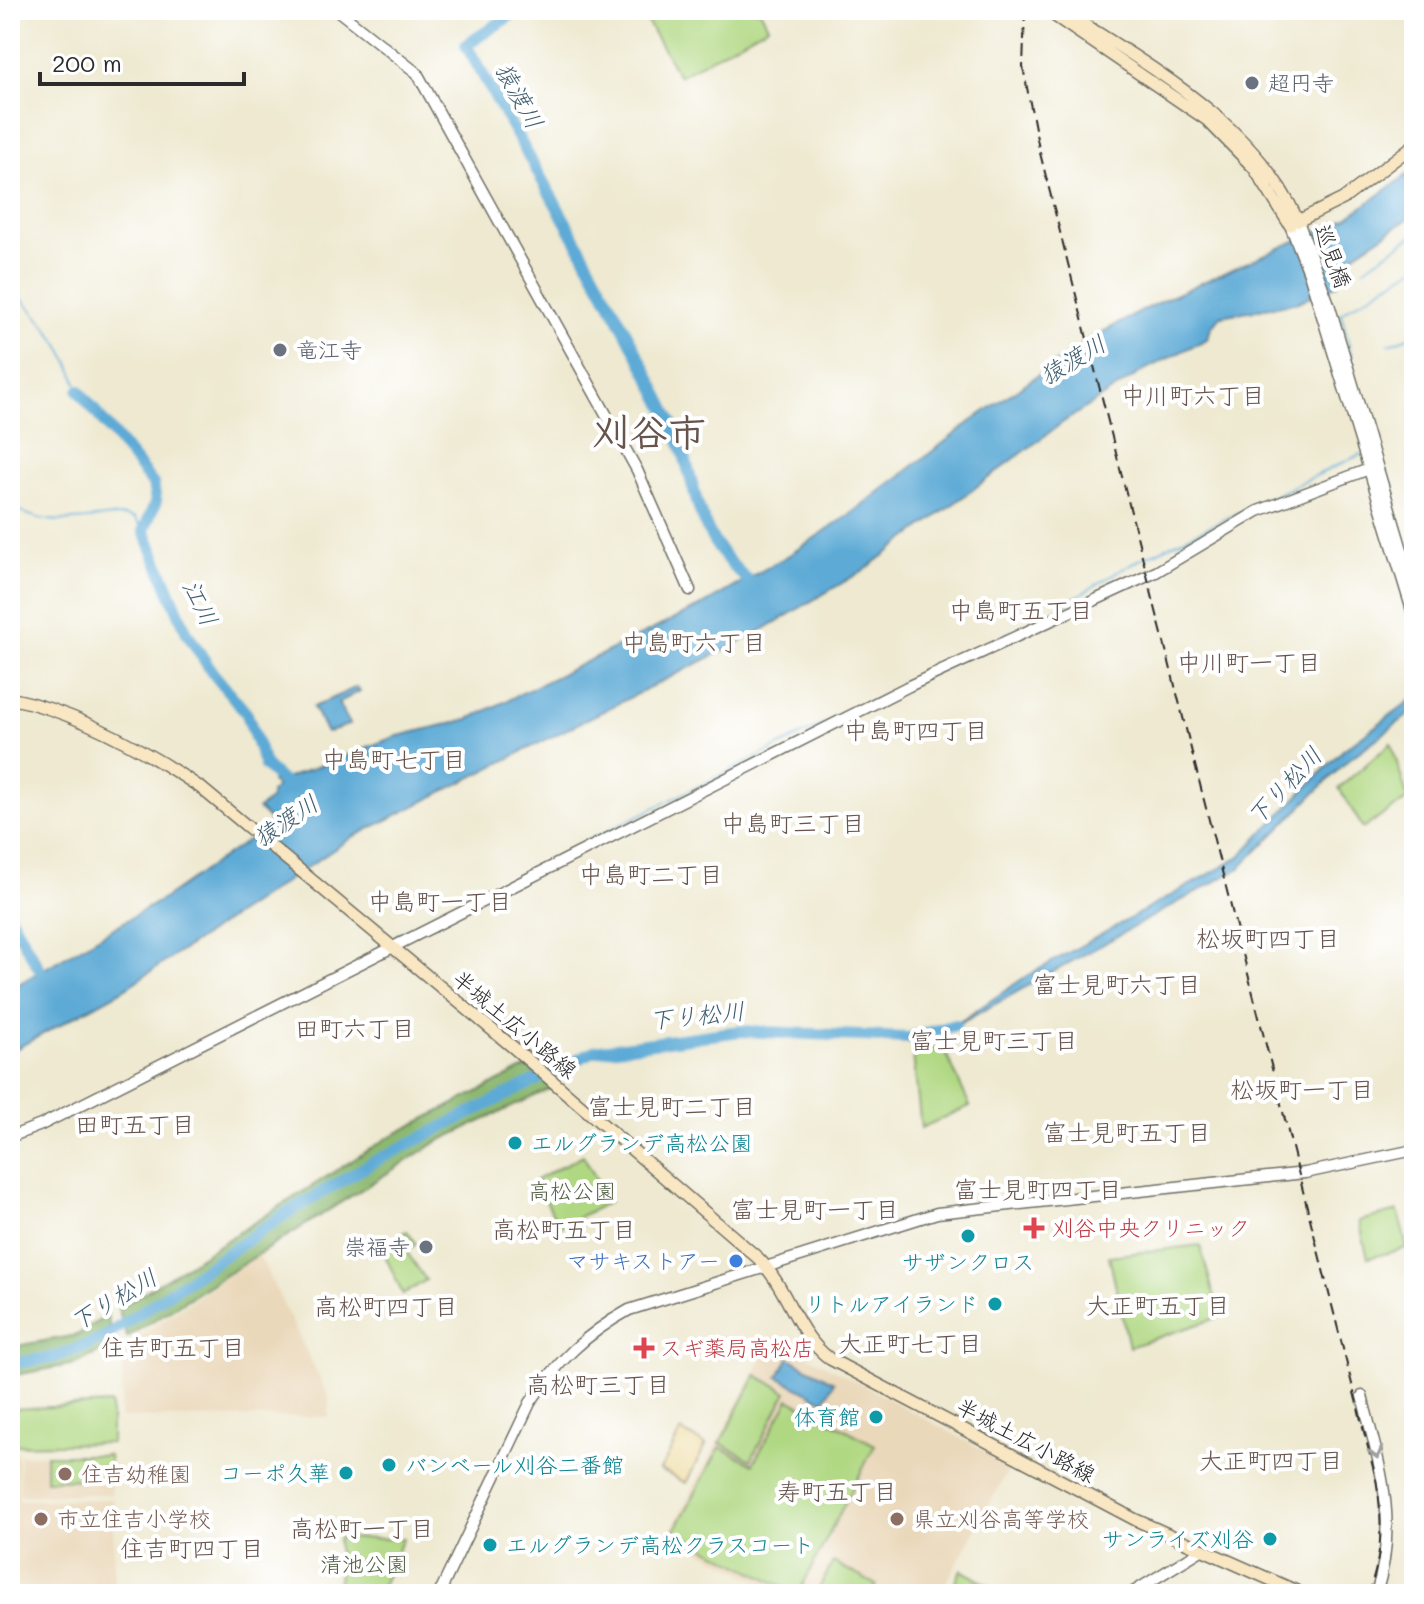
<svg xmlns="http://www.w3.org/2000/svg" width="1424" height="1604" viewBox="0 0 1424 1604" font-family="Mali,'Klee One',sans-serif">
	<rect width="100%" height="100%" fill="#fff"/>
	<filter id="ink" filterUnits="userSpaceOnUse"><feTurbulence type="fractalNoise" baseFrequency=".0125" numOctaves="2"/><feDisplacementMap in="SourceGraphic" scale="16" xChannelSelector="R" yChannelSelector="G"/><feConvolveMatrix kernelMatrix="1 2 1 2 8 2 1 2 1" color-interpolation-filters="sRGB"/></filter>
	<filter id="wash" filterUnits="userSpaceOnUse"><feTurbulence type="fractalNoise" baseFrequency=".006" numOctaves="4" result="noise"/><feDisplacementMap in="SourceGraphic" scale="32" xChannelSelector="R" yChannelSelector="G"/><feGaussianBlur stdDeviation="1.8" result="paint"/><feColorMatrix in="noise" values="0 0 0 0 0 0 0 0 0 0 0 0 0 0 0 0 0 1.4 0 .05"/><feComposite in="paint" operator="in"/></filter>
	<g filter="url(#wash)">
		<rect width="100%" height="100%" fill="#eee9d0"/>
		<path fill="#ead8ba" d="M259 1255 329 1397V1417L120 1418 124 1346Z
			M773 1337 1011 1465 940 1594H781L669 1534Z
			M110 1453 111 1494 20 1495V1455Z
			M10 1454H18L19 1500 113 1499 114 1594H10Z"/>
		<path fill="#b0d882" stroke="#6e8256" stroke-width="2" d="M640 10H760L768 26 679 76Z
			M1391 743 1408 799 1363 828 1339 788Z
			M943 1047 970 1106 921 1128 913 1055Z
			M583 1155 609 1202 559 1227 536 1180Z
			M1398 1211 1407 1248 1368 1258 1359 1221Z
			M407 1231 416 1244 406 1251 426 1280 403 1295 380 1244Z
			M1200 1245 1220 1317 1129 1347 1109 1256Z
			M756 1375 787 1392 751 1460 720 1443Z
			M789 1399 875 1445 798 1594 674 1532 720 1447 753 1464Z
			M111 1404V1443L10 1445V1409Z
			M46 1455H109L110 1479 46 1480Z
			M338 1538 403 1539 379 1592 339 1591Z
			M833 1562 876 1585 871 1594H816Z
			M961 1570 998 1590 995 1594H949Z"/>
		<path fill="#8cb870" stroke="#5c724e" stroke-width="2" d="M527 1067 552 1088 437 1142 127 1337 118 1309 389 1137Z
			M106 1308 113 1346 75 1364 10 1376V1347L77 1335 106 1316Z"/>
		<path fill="#eeda9e" stroke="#8c8264" stroke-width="2" d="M681 1431 706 1445 686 1483 660 1470Z"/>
		<path fill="#5daad6" stroke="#446a80" stroke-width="2" d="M1414 170V215L1341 263 1338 284 1298 302 1221 316 1212 326 1207 339 1146 369 1062 423 866 569 752 636 351 838 123 990 10 1052V989L166 897 267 827 270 821 258 809 271 799 270 794 276 787 272 782 280 774 285 779 394 737 469 719 699 607 789 555 849 515 976 418 1091 338 1163 300 1347 218Z
			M357 687 360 691 338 703 350 724 327 733 313 707Z
			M1414 698V711L1348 760 1240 868 943 1033 940 1026 961 1021 1025 977 1238 858 1343 750Z
			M789 1358 834 1382 824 1401 778 1377Z"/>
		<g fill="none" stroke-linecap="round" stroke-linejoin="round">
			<path stroke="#5daad6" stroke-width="2" d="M1390 10 1414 19
				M1363 269 1414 235
				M10 288C41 316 69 351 79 391
				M1389 344 1414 335
				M1352 357 1341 313 1414 268
				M10 505C49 532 83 516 124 516L134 518 144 530
				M396 935 1046 615 1129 565 1361 454"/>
			<path stroke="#5daad6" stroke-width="12" d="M519 10 466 45C534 167 606 289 668 414 704 488 684 531 758 588
				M79 391 153 484 156 501 144 530 187 633 212 672 247 714 265 766 288 787
				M10 917 49 986
				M10 1364 55 1357 100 1340 284 1215 377 1160 594 1051 740 1031 908 1038 955 1025"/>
		</g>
	</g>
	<g filter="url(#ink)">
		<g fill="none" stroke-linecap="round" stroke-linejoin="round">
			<g stroke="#6f6e65" stroke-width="13">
				<path id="tertiary" d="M337 10 417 73 637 470 690 590
					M1298 221 1329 304 1414 590
					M1290 225 1309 273 1414 617
					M10 1137 41 1125 909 686 1156 572 1258 511 1377 466
					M1362 1396C1380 1467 1399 1521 1376 1594
					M439 1594 530 1403C557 1361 586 1334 629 1310L937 1213 1305 1173 1414 1150
					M1130 1594 1203 1549"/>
			</g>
			<g stroke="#6f6e65" stroke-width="14">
				<path id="secondary" d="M1046 10 1207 120 1254 168 1290 225
					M1062 10C1149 67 1253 121 1298 221L1343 199 1414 145
					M10 698C77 712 145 750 201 788L514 1048 758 1258C788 1288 795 1333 830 1359L1136 1520 1303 1594"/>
			</g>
			<use href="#tertiary" stroke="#fff" stroke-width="10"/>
			<use href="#secondary" stroke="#f9e7c3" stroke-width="11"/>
			<path stroke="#2b2b2b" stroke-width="2" stroke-dasharray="12 6" stroke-linecap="butt" d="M1025 10 1023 67 1039 149 1376 1479C1383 1519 1383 1555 1368 1594"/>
		</g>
		<defs><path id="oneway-chevron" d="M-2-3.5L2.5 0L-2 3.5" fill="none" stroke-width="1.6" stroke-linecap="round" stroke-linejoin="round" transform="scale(2)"/></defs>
		<use stroke="#a0a0a0" href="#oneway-chevron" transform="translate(1376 1453) rotate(75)"/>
	</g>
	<g fill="#6b7280" stroke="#fff" stroke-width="3">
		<circle cx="1252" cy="83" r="8"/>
		<circle cx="280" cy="350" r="8"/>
		<circle cx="426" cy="1247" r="8"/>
	</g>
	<g fill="#0f9aa8" stroke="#fff" stroke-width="3">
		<circle cx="515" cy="1143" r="8"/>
		<circle cx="968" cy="1236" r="8"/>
		<circle cx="995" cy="1304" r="8"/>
		<circle cx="876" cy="1417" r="8"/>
		<circle cx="389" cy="1465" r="8"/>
		<circle cx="346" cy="1473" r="8"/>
		<circle cx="1270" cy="1539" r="8"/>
		<circle cx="490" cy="1545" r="8"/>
	</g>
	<g fill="#e0444e" stroke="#fff" stroke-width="3">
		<path d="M1030 1216h8v8h8v8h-8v8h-8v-8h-8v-8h8z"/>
		<path d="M640 1336h8v8h8v8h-8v8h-8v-8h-8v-8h8z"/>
	</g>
	<circle fill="#3f7fe0" stroke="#fff" stroke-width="3" cx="736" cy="1261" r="8"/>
	<g fill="#8d6e63" stroke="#fff" stroke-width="3">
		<circle cx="65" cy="1474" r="8"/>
		<circle cx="41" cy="1519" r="8"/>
		<circle cx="897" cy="1519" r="8"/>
	</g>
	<g text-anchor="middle" stroke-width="8" stroke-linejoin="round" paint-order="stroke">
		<g font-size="22" fill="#5b616d" stroke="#fff" text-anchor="start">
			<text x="1268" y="91">超円寺</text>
			<text x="296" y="358">竜江寺</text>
			<text x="410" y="1255" text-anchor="end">崇福寺</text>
		</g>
		<g font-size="22" fill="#2b2b2b" stroke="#fff">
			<text transform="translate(1333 256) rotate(70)" y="8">巡見橋</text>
			<text transform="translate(515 1024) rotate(40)" y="8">半城土広小路線</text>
			<text transform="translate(1026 1440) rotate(28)" y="8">半城土広小路線</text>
		</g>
		<g font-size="22" fill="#0d838f" stroke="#fff" text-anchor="end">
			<text x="531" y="1151" text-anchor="start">エルグランデ高松公園</text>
			<text x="968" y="1270" text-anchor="middle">サザンクロス</text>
			<text x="979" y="1312">リトルアイランド</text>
			<text x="860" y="1425">体育館</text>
			<text x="405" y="1473" text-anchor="start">バンベール刈谷二番館</text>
			<text x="330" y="1481">コーポ久華</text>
			<text x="1254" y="1547">サンライズ刈谷</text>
			<text x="506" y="1553" text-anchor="start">エルグランデ高松クラスコート</text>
		</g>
		<g font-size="22" fill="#535f45" stroke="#fff">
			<text x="572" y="1199">高松公園</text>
			<text x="364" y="1572">清池公園</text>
		</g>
		<g font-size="22" fill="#be3a42" stroke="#fff" text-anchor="start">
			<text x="1052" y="1236">刈谷中央クリニック</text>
			<text x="660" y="1356">スギ薬局高松店</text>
		</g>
		<g font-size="22" fill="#366cbe" stroke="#fff" text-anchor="end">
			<text x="720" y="1269">マサキストアー</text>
		</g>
		<g font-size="22" fill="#785e54" stroke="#fff" text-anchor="start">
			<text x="81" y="1482">住吉幼稚園</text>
			<text x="57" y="1527">市立住吉小学校</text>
			<text x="913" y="1527">県立刈谷高等学校</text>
		</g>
		<g font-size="24" font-style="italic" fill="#3f5e6f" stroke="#fff">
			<text transform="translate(519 96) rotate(61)" y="8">猿渡川</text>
			<text transform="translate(1073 360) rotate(-31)" y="8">猿渡川</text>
			<text transform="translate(200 603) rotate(64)" y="8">江川</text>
			<text transform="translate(1285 786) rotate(-47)" y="8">下り松川</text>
			<text transform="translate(286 821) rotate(-34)" y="8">猿渡川</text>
			<text transform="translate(697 1016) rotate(-6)" y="8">下り松川</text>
			<text transform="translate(114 1300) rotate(-31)" y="8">下り松川</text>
		</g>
		<g font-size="24" fill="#67554d" stroke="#fff">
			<text x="1193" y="404">中川町六丁目</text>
			<text x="1021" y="619">中島町五丁目</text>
			<text x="694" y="651">中島町六丁目</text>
			<text x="1249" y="671">中川町一丁目</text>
			<text x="916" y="739">中島町四丁目</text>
			<text x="394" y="768">中島町七丁目</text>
			<text x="793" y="832">中島町三丁目</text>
			<text x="651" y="883">中島町二丁目</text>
			<text x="440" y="910">中島町一丁目</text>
			<text x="1268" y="947">松坂町四丁目</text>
			<text x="1117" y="993">富士見町六丁目</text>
			<text x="355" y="1037">田町六丁目</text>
			<text x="994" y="1049">富士見町三丁目</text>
			<text x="1302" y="1098">松坂町一丁目</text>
			<text x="672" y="1115">富士見町二丁目</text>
			<text x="135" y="1133">田町五丁目</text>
			<text x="1127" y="1141">富士見町五丁目</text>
			<text x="1038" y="1198">富士見町四丁目</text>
			<text x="815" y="1218">富士見町一丁目</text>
			<text x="564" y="1238">高松町五丁目</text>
			<text x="1158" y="1314">大正町五丁目</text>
			<text x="386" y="1315">高松町四丁目</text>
			<text x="910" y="1352">大正町七丁目</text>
			<text x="173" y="1356">住吉町五丁目</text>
			<text x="598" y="1393">高松町三丁目</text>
			<text x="1271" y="1469">大正町四丁目</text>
			<text x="837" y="1500">寿町五丁目</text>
			<text x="362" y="1537">高松町一丁目</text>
			<text x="192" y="1557">住吉町四丁目</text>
		</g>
		<g font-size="38" font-weight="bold" fill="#67554d" stroke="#fff">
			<text x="649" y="446">刈谷市</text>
		</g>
	</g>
	<rect width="1424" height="1604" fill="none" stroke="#fff" stroke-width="40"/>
	<path d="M40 72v12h204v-12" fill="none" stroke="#2b2b2b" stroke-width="4"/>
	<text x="52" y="72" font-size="24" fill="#2b2b2b" stroke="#ffffff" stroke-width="6" paint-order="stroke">200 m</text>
</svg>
